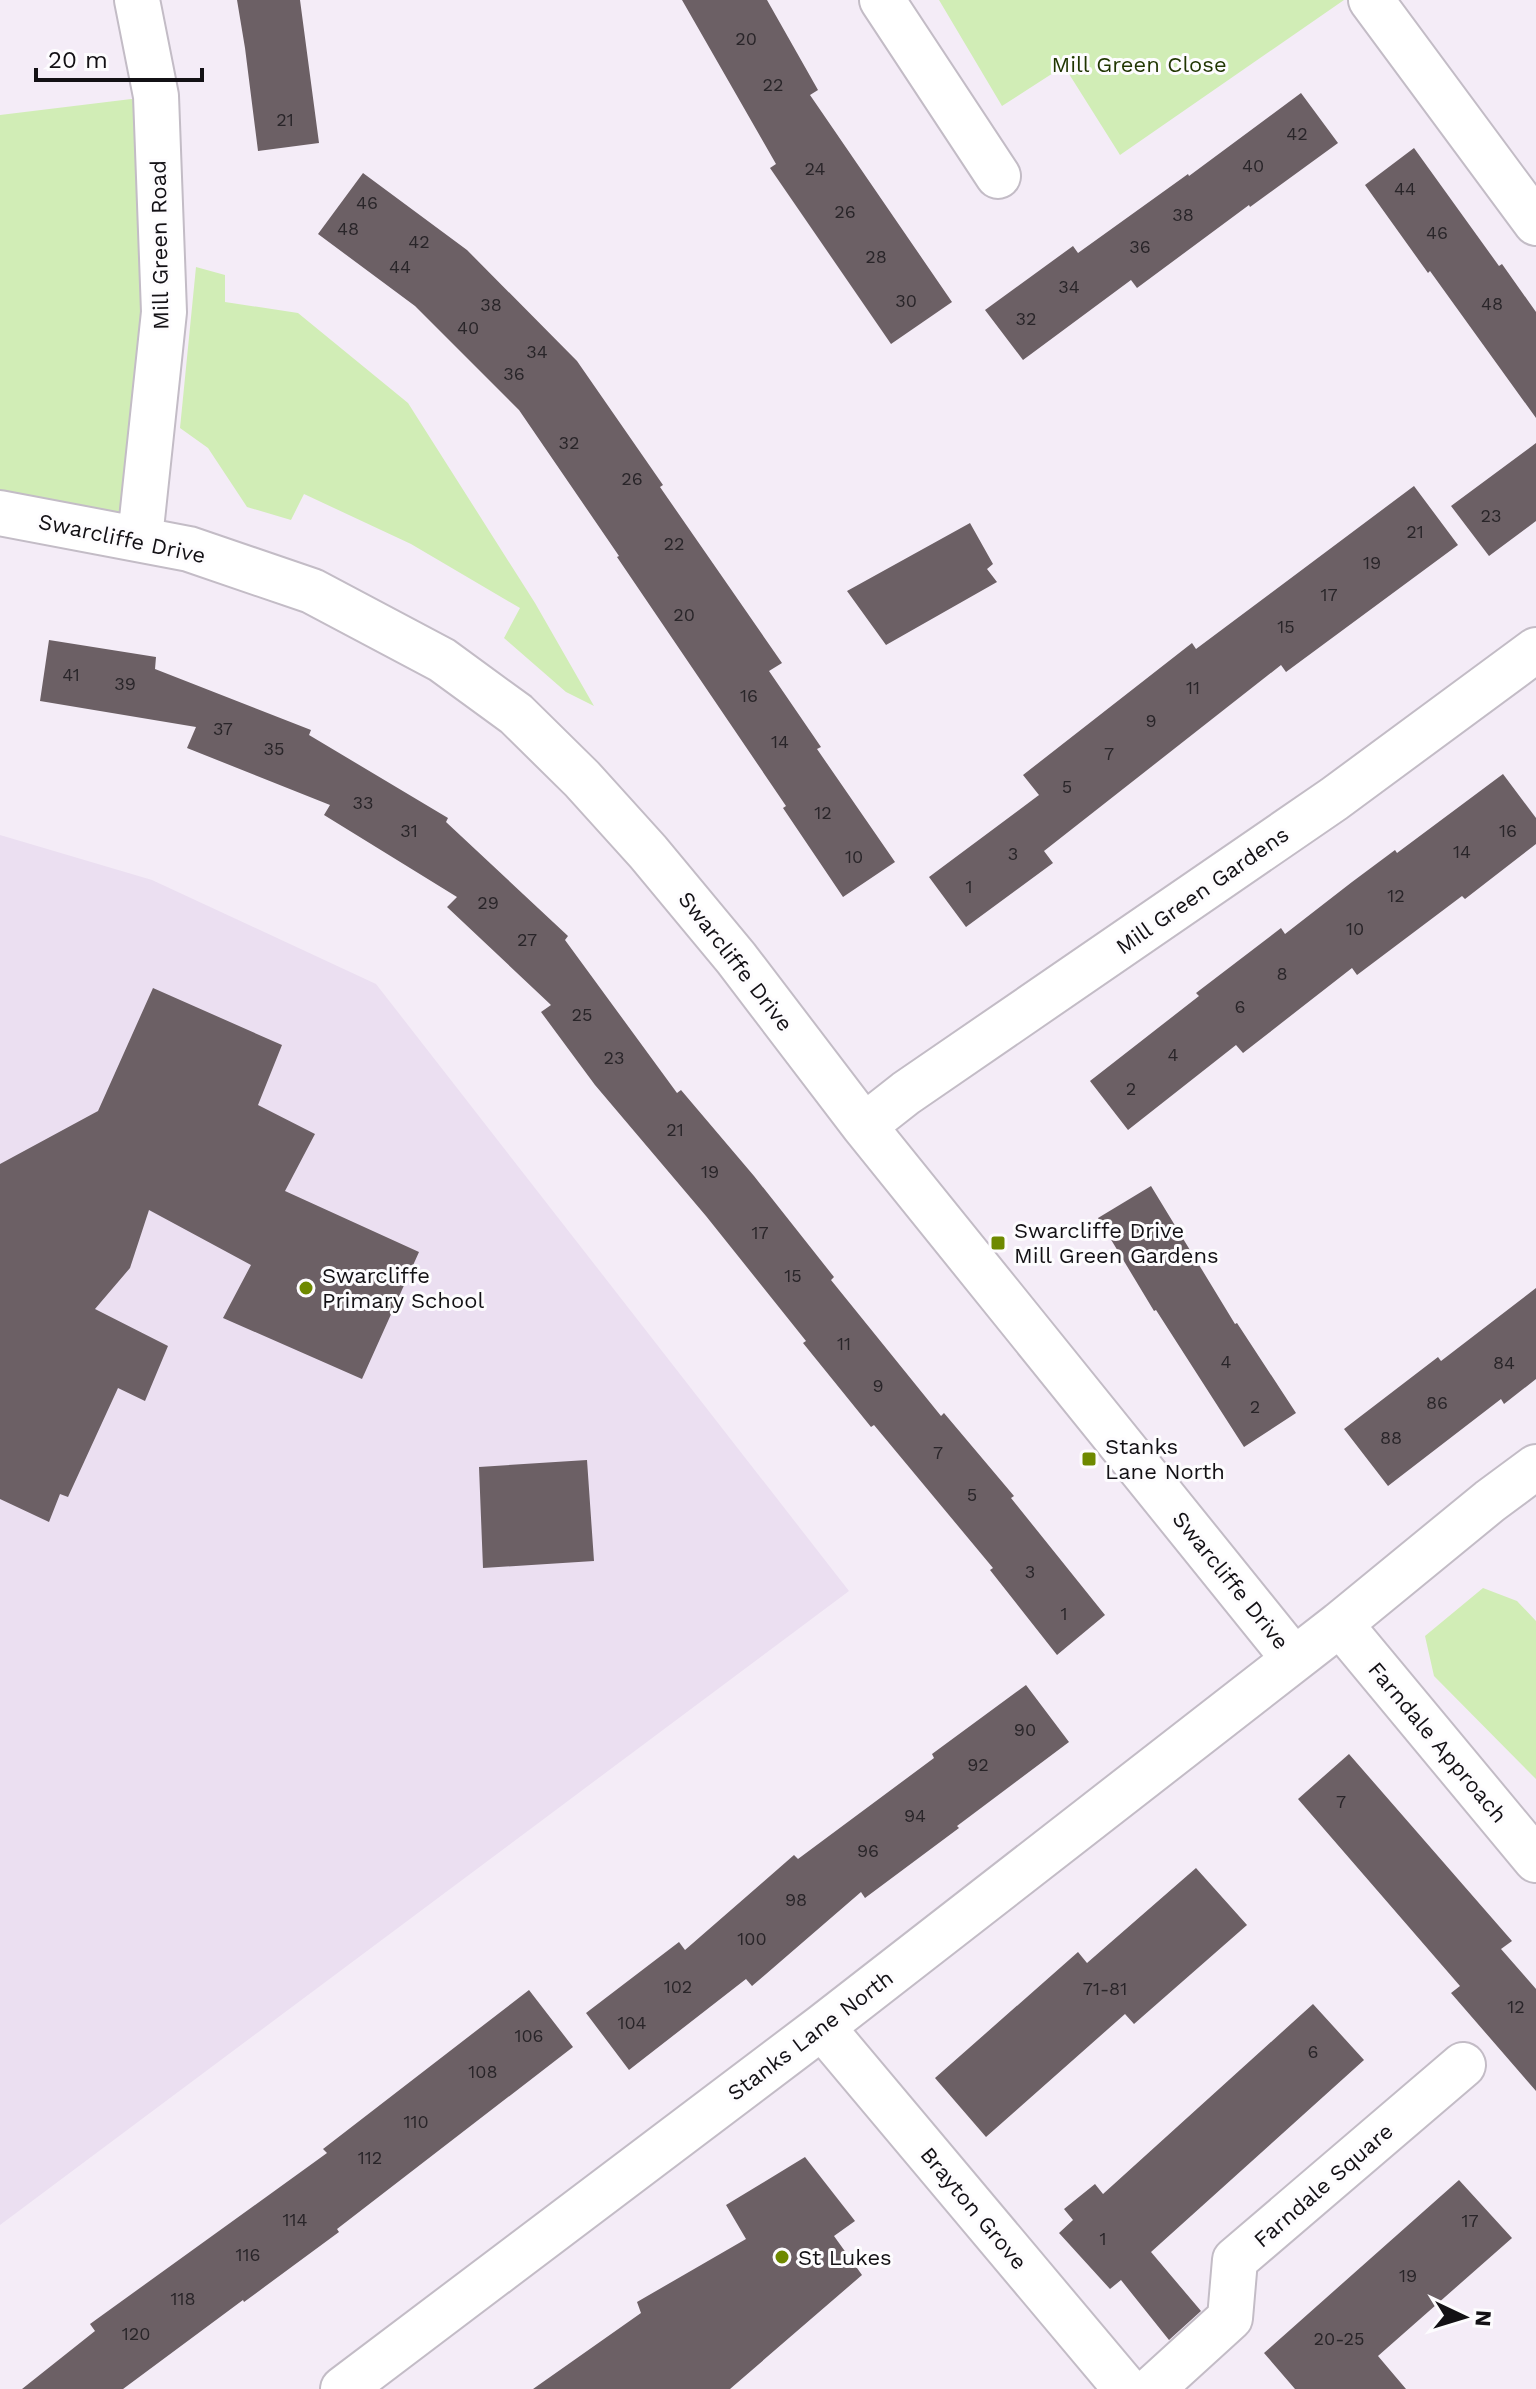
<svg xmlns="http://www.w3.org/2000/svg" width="1536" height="2389" viewBox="0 0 1536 2389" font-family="'Work Sans',sans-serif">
	<rect width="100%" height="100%" fill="#f4ecf7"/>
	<path fill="#ebdff1" d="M0 835 152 880 376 984 849 1591 0 2225Z"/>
	<path fill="#d1edb6" d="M939 0H1344L1120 155 1064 66 1002 106Z
		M156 96 140 538 0 513V115Z
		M196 267 225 275V302L298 313 408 403 535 603 594 706 566 692 504 638 520 608 411 544 304 494 291 520 247 507 208 448 180 428Z
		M1483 1588 1517 1601 1536 1621V1779L1434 1676 1425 1636Z"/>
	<path fill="#6c6065" d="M237 0H300L319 143 258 151 245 48Z
		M682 0H767L818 90 810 95 952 302 891 344 770 168 776 164Z
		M1301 93 1338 143 1250 207 1249 205 1137 288 1131 280 1023 360 985 310 1073 246 1078 253 1188 174 1189 176Z
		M1414 148 1499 266 1502 264 1536 312V418L1430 271 1428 273 1365 185Z
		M363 173 467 250 577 361 663 485 660 487 782 663 769 671 821 747 817 749 895 862 843 897 783 808 786 806 617 557 619 556 519 410 415 306 318 234Z
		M1536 443V521L1489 556 1451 506Z
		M1414 486 1458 545 1286 672 1281 665 1044 851 1053 863 966 927 929 877 1039 795 1023 775 1192 643 1196 649Z
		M970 523 993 564 987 569 997 582 886 645 847 591Z
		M49 640 156 657 155 669 311 730 309 735 448 818 446 822 568 936 565 940 677 1093 681 1090 754 1176 834 1277 831 1280 941 1416 944 1413 1014 1496 1011 1498 1105 1615 1057 1655 990 1570 993 1568 874 1425 871 1427 803 1343 806 1341 706 1216 595 1085 541 1012 551 1005 447 907 457 897 324 815 330 805 187 748 196 727 40 701Z
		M1503 774 1536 818V844L1465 899 1462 896 1357 975 1352 968 1243 1053 1236 1045 1128 1130 1090 1081 1199 996 1196 993 1281 928 1285 934 1352 882 1395 850 1397 853Z
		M153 988 282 1045 258 1105 315 1134 285 1191 419 1252 362 1379 223 1318 251 1265 149 1210 130 1268 95 1309 168 1346 145 1401 118 1388 68 1497 60 1494 49 1522 0 1499V1164L98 1111Z
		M1151 1186 1235 1324 1237 1323 1296 1413 1244 1447 1156 1310 1154 1311 1098 1218Z
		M1536 1288V1379L1504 1404 1501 1399 1388 1486 1344 1429 1438 1357 1441 1361Z
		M587 1460 594 1561 483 1568 479 1467Z
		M1026 1685 1069 1742 957 1826 959 1828 865 1898 861 1892 752 1986 746 1979 629 2070 586 2013 679 1942 685 1950 794 1855 798 1859 934 1758 932 1754Z
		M1349 1754 1512 1941 1501 1949 1536 1989V2091L1451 1993 1460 1986 1298 1799Z
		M1196 1868 1247 1925 1134 2024 1125 2014 986 2137 935 2078 1078 1952 1087 1963Z
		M529 1990 573 2047 337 2229 339 2232 244 2302 243 2300 123 2389H22L95 2331 90 2324 327 2153 323 2149Z
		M1313 2004 1364 2060 1151 2252 1201 2311 1169 2340 1121 2280 1110 2289 1059 2233 1073 2220 1064 2209 1095 2184 1103 2194Z
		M805 2157 855 2221 834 2236 862 2275 730 2389H533L641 2313 637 2302 746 2239 726 2205Z
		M1459 2180 1512 2238 1378 2356 1406 2389H1295L1264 2353Z"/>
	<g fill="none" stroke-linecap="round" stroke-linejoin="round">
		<g stroke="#c3bcc6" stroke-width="48">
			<path id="minor" d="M137 0 156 96 164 312 140 538
				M882 0 998 176
				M1371 0 1536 223
				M0 513 189 549 312 591 442 660 516 714 582 779 648 852 736 958 864 1126 1294 1659
				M864 1126 906 1093 1334 799 1536 650
				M1340 1624 1536 1860
				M822 2027 1126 2389
				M343 2389 822 2027 1340 1624 1490 1501 1536 1467
				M1152 2389 1230 2318 1235 2260 1463 2065"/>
		</g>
		<use href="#minor" stroke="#fff" stroke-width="44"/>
	</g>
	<g fill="#6e8900" stroke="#fdfcfe" stroke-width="3">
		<rect x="990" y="1235" width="16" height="16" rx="4"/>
		<circle cx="306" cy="1288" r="8"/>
		<rect x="1081" y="1451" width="16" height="16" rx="4"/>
		<circle cx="782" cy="2257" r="8"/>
	</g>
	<g text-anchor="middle" stroke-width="6" stroke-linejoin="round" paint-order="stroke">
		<g font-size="18" fill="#292529">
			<text x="746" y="45">20</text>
			<text x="773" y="91">22</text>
			<text x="285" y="126">21</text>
			<text x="1297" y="140">42</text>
			<text x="1253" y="172">40</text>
			<text x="815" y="175">24</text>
			<text x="1405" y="195">44</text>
			<text x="367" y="209">46</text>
			<text x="845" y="218">26</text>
			<text x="1183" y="221">38</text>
			<text x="348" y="235">48</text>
			<text x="1437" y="239">46</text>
			<text x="419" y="248">42</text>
			<text x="1140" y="253">36</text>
			<text x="876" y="263">28</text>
			<text x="400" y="273">44</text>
			<text x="1069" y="293">34</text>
			<text x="906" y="307">30</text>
			<text x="1492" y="310">48</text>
			<text x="491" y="311">38</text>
			<text x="1026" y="325">32</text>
			<text x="468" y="334">40</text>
			<text x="537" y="358">34</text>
			<text x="514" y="380">36</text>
			<text x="569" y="449">32</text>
			<text x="632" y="485">26</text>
			<text x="1491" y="522">23</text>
			<text x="1415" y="538">21</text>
			<text x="674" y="550">22</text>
			<text x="1372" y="569">19</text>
			<text x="1329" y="601">17</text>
			<text x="684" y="621">20</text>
			<text x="1286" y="633">15</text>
			<text x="71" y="681">41</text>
			<text x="125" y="690">39</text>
			<text x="1193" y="694">11</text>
			<text x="749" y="702">16</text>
			<text x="1151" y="727">9</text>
			<text x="223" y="735">37</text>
			<text x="780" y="748">14</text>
			<text x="274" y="755">35</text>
			<text x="1109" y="760">7</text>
			<text x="1067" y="793">5</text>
			<text x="363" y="809">33</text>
			<text x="823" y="819">12</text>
			<text x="409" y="837">31</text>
			<text x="1508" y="837">16</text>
			<text x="1462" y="858">14</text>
			<text x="1013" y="860">3</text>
			<text x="854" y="863">10</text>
			<text x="969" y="893">1</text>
			<text x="1396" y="902">12</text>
			<text x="488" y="909">29</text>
			<text x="1355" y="935">10</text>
			<text x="527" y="946">27</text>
			<text x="1282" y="980">8</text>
			<text x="1240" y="1013">6</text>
			<text x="582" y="1021">25</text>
			<text x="1173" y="1061">4</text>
			<text x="614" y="1064">23</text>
			<text x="1131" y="1095">2</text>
			<text x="675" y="1136">21</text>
			<text x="710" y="1178">19</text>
			<text x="760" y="1239">17</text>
			<text x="793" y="1282">15</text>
			<text x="844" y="1350">11</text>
			<text x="1226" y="1368">4</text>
			<text x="1504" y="1369">84</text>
			<text x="878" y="1392">9</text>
			<text x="1437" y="1409">86</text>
			<text x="1255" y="1413">2</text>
			<text x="1391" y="1444">88</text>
			<text x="938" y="1459">7</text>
			<text x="972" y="1501">5</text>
			<text x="1030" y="1578">3</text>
			<text x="1064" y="1620">1</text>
			<text x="1025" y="1736">90</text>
			<text x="978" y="1771">92</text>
			<text x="1341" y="1808">7</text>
			<text x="915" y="1822">94</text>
			<text x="868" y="1857">96</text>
			<text x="796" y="1906">98</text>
			<text x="752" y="1945">100</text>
			<text x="678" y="1993">102</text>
			<text x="1105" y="1995">71-81</text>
			<text x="1516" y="2013">12</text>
			<text x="632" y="2029">104</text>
			<text x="529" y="2042">106</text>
			<text x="1313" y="2058">6</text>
			<text x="483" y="2078">108</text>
			<text x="416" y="2128">110</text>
			<text x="370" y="2164">112</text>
			<text x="295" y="2226">114</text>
			<text x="1470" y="2227">17</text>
			<text x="1103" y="2245">1</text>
			<text x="248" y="2261">116</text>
			<text x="1408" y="2282">19</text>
			<text x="183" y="2305">118</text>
			<text x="136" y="2340">120</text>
			<text x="1339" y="2345">20-25</text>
		</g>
		<g font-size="22" fill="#1f3500" stroke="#fdfcfe">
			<text x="1139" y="72">Mill Green Close</text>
		</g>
		<g font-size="22" fill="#131115" stroke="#fdfcfe">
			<text transform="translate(159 245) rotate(-91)" y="8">Mill Green Road</text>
			<text transform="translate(122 538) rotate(12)" y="8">Swarcliffe Drive</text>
			<text transform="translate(1202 890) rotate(-35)" y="8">Mill Green Gardens</text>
			<text transform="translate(736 961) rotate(52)" y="8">Swarcliffe Drive</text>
			<text transform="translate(1231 1580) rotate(51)" y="8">Swarcliffe Drive</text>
			<text transform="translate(1438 1742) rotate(50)" y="8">Farndale Approach</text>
			<text transform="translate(810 2035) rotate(-37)" y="8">Stanks Lane North</text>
			<text transform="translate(1323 2185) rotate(-41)" y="8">Farndale Square</text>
			<text transform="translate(974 2208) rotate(50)" y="8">Brayton Grove</text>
		</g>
		<g font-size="22" fill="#131115" stroke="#fdfcfe" text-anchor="start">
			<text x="1014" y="1238">Swarcliffe Drive<tspan x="1014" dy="25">Mill Green Gardens</tspan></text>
			<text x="322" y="1283">Swarcliffe<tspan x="322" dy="25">Primary School</tspan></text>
			<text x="1105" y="1454">Stanks<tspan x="1105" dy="25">Lane North</tspan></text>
			<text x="798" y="2265">St Lukes</text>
		</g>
	</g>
	<g transform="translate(1464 2317) rotate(94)" stroke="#fdfcfe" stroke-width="6" paint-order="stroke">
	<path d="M0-6L14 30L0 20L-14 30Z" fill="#131115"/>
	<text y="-12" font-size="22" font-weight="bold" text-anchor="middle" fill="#131115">N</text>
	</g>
	<path d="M36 68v12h166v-12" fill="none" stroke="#131115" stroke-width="4"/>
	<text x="48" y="68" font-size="24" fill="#131115" stroke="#fdfcfe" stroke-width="6" paint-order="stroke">20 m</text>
</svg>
